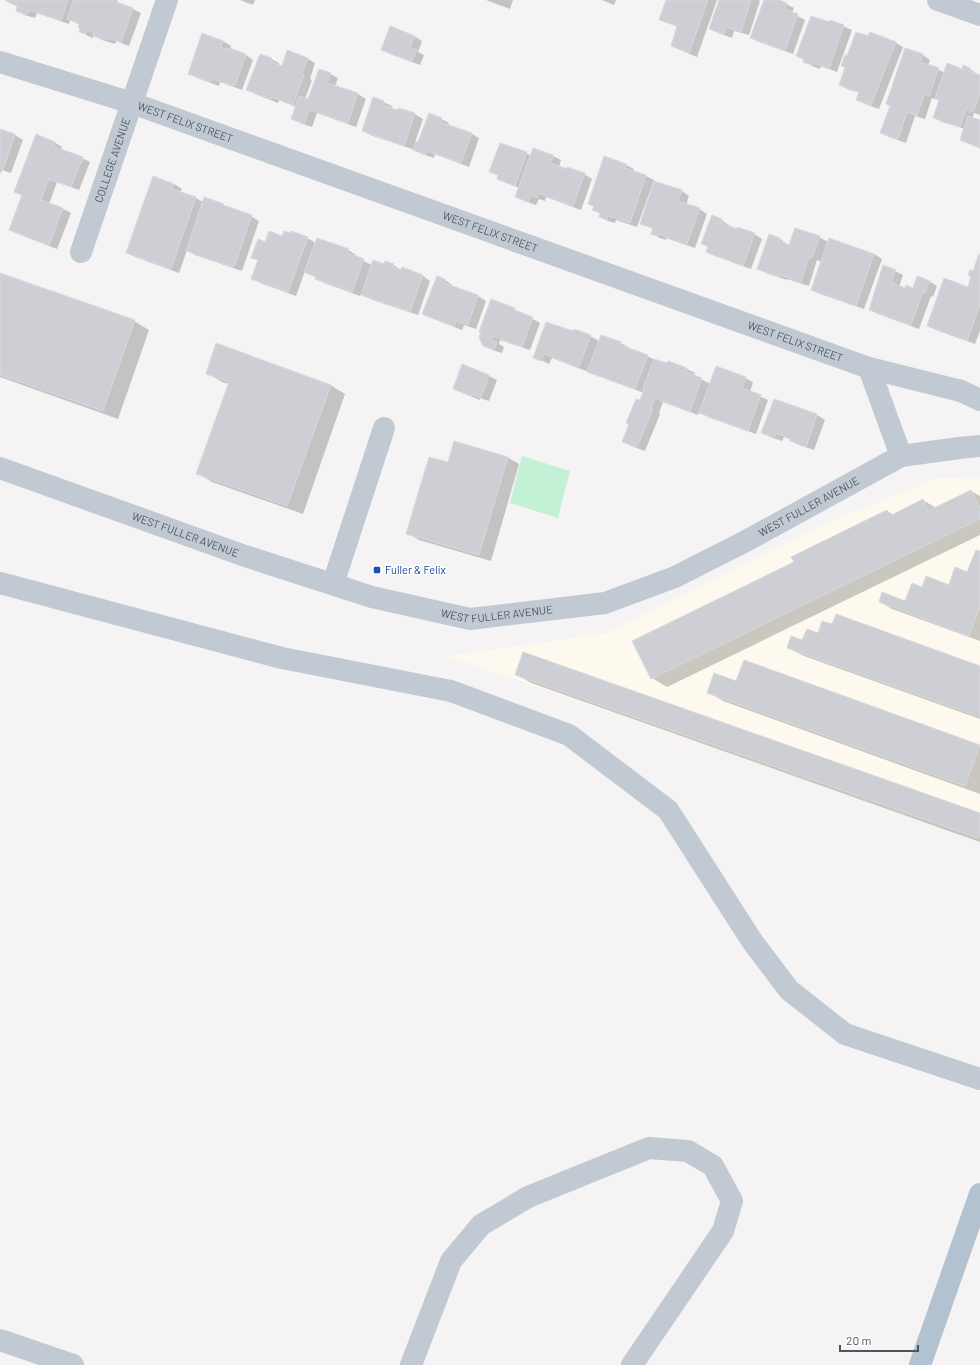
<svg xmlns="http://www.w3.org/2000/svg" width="980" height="1365" viewBox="0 0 980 1365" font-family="Barlow,sans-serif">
	<rect width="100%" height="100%" fill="#f5f3f3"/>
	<path fill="#fdf9ef" d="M939 478 980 479V841L448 656 607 633 829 522Z"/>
	<path fill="#c3f1d5" d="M522 456 570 471 558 518 510 503Z"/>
	<path fill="#0003" d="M7 0H117V3L133 9 141 13 129 46 116 41 115 44 102 40 94 35 93 38 88 36 80 31 81 28 80 25 70 20 69 24 37 13 35 18 24 15 17 10 18 7 7 1Z
		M240 0H255L253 5Z
		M486 0H513L510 9Z
		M602 0H616L614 5Z
		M667 0H717L697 57 680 50 672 46 678 27 660 19Z
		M720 0H758L760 1 749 35 734 31 732 38 718 33 710 29Z
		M765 0H776L786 4 794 8 792 13 805 20 793 54 759 42 751 38Z
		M831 21 852 30 837 72 821 66 820 69 812 66 798 56 830 24Z
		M203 34 223 41 231 46 230 49 246 55 253 60 242 90 220 82 219 86 197 78 189 73Z
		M870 34 896 43 903 47 879 109 865 104 857 100 860 93 847 89 840 84 846 68 842 66 869 38Z
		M414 36 422 41 418 52 424 55 420 65 390 54 382 49Z
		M260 55 271 59 279 63 278 65 283 67 308 59 315 63 310 79 312 80 305 99 309 100 330 74 338 78 335 86 358 94 366 99 356 127 317 113 312 127 300 123 292 118 296 107 279 100 278 103 255 94 248 90Z
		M923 55 930 60 928 65 945 73 963 70 964 67 970 69 980 76V115L974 113 972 119 980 121V148L962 139 965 129 942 122 934 117 940 100 937 98V100L932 98 925 119 915 116 906 143 889 137 882 132Z
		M374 98 392 106 391 108 399 111V109L415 114 423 119 415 142 419 143 441 119 449 123 448 126 472 134 479 138 469 167 435 154 434 158 422 154 412 149 370 135 363 130Z
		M0 130 15 135 23 140 11 173 2 170 0 174Z
		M54 142 62 147 61 150 82 158 90 162 79 190 57 182 49 204 63 209 71 213 57 249 18 234 10 230 23 196 15 191Z
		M534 149 553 156 561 160 559 167 584 174 592 179 581 210 546 197 545 201 539 199 536 205 524 201 517 196 520 188 506 183 498 178 499 176 490 172 526 153 531 156Z
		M605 157 626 165 634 169 633 171 646 176 654 180 637 227 616 220 615 223 608 221 600 217 601 214 594 210 595 206 589 203Z
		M655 182 682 191 689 196 686 205 699 209 707 214 695 248 666 238V240L660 238 652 234 653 229 642 224Z
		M174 184 182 189 180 192 196 198 203 202 223 205 231 209 251 216 259 221 242 271 195 255 187 250 179 273 135 257 127 253Z
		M721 220 729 225 728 227 754 234 762 239 751 269 715 256 707 252 709 247 702 243Z
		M769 235 780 239 790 246 819 237 828 242 874 254 882 259 864 309 820 294 812 290 821 262 817 260 809 286 787 279V280L766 273 758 269Z
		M283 237 307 238 316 243 348 250 356 255 355 257 372 265H393L402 270 423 276 430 281 418 315 370 299 361 294 360 296 324 283 317 279V278L305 271 296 296 260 283 253 279 259 261 252 257 266 244Z
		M980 255V331L975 344 936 330 928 325 968 288Z
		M895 271 903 275 899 287 906 289H913L929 281 937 286 933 297 931 296 919 329 878 314 870 309Z
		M0 274 134 321 149 330 118 419 0 377Z
		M445 280 452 285V287L478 296 486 301 476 329 464 325 462 330 431 318 423 314Z
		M514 309 540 323 530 350 500 340 499 344 504 347 502 353 492 350 483 345Z
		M574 332 590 336 599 341 620 343 628 347V349L647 356 655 360 667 365 668 362 687 369 695 373 694 376 711 384 745 378 753 382 750 392 768 400 756 434 708 417 699 412 698 415 663 402 659 413 660 414 645 451 631 446 623 441 644 393 552 358 549 364 535 357Z
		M462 366 489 376 497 380 489 401 480 398V400L462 393 454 389Z
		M207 373 330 385 345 394 303 514 212 482 197 473 229 384 222 382Z
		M774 400 817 415 825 420 814 450 799 445 791 440 784 437 782 441 770 437 763 433Z
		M507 457 519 464 491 561 419 540 407 533 448 463Z
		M971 491 980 496V535L667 687 652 678 887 511 894 515 923 500 936 508Z
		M980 552V641L892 609 880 602H906L923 588 949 586 968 573Z
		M818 634 980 667V719L804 656 788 648Z
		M744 662 980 746V794L723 701 708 692 737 683Z
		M516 674 980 814V842L531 683Z"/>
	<path fill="#cdcfd5" stroke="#d7d9de" d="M6 0H68L61 21 29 10 27 15 16 11 17 6 6 1Z
		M73 0H112L133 8 121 42 108 38 107 40 93 36 94 33 87 30 85 34 79 32 80 28 78 27 79 23 67 19Z
		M666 0H708L689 53 671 46 677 26 659 20Z
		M719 0H751L741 32 726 27 724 34 709 29Z
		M764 0H779L787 3 784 9 798 14 785 51 750 38Z
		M811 16 829 22 830 20 844 25 829 69 813 63 812 65 803 62 804 59 796 56Z
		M390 26 415 36 410 47 417 50 412 61 381 50Z
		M856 32 868 36 870 32 896 42 871 105 856 100 859 92 839 85 845 67 841 66 845 55 847 56Z
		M202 33 223 41 221 47 228 50 229 48 246 54 235 86 212 79 211 82 188 74Z
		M905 48 923 54 920 62 939 68 929 96 924 95 917 116 907 112 898 139 880 133 890 106 886 104Z
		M287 50 308 58 302 74 304 75 293 105 271 97V99L246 90 260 54 272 58 270 61 282 66Z
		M947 63 962 69 963 65 970 68 969 71 980 75V93L973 112 966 109 960 127 933 118 939 100 935 98Z
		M319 69 331 73 327 83 358 93 348 123 309 110 304 124 291 119 299 96 308 99Z
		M373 97 384 101 383 105 398 110 399 108 415 113 404 146 362 131Z
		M429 113 442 118 440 122 472 133 461 163 427 151 426 155 413 150 416 141 418 142Z
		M968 116 980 120V148L960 140Z
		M0 129 15 134 3 170 0 169Z
		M36 134 55 142 53 146 83 157 71 187 49 179 41 200 63 208 49 245 9 230 22 195 14 192Z
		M500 143 527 152 515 186 497 179 498 175 489 172Z
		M533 148 553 155 551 163 567 169V167L585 173 573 206 538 193 537 198 531 195 528 202 515 197Z
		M604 156 626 164 625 168 646 175 630 223 608 216 607 220 599 217 600 213 592 210 594 206 588 204Z
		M153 176 174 184 172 189 196 197 171 269 126 253Z
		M654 181 682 190 678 201 700 208 687 244 658 234V236L651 234 653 228 640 224Z
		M204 197 224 204 223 205 252 215 234 267 186 251Z
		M712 215 722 219 721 223 737 229V227L755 233 743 266 706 252 708 246 701 244Z
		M795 228 820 236 812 258 809 257 801 282 779 275V277L757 269 769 234 780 238 779 241 789 245Z
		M269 231 282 236 284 231 290 233 291 231 308 237 288 292 251 279 258 260 251 258 258 239 265 242Z
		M317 238 349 249 347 253 364 259 352 292 315 279 316 277 304 272Z
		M829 238 874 254 856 306 811 290Z
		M979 254H980V305L967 341 927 326 944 278 968 287 971 276 968 275 970 270 973 271Z
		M373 260 384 264 385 261 394 264 392 267 401 270 402 267 423 275 410 312 361 295Z
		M883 265 896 270 891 282 905 288 906 285 913 288 917 276 930 281 925 293 923 292 911 325 869 310Z
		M0 273 135 320 103 411 0 375Z
		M437 276 445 279 444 283 478 295 468 325 456 321 454 326 422 314Z
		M491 299 515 308 514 310 533 317 522 347 493 336 491 340 497 342 494 350 483 346 479 337 481 332H479Z
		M546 322 573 331 574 329 591 335 579 367 544 354 541 361 533 358Z
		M601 335 621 342 620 345 648 355 635 389 587 372Z
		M216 343 331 385 287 506 196 474 229 382 206 374Z
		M654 359 667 363 668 361 687 368 686 372 702 378 690 412 655 398 651 408 653 409 637 447 622 442 629 424 626 423 636 399 640 400 644 389 643 388Z
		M462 364 489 375 481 398 472 394V396L453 389Z
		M716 366 746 377 742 388 761 395 748 431 699 413Z
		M774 399 817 414 806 447 790 441 791 439 776 433 774 438 761 433Z
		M454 441 508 457 479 555 406 534 429 457 448 462Z
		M971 490 980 508V519L651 679 632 641 634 640 794 562 791 557 887 510 890 516 923 499 928 511Z
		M976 550 980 551V606L969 636 879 602 882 592 905 601 912 583 922 587 926 576 949 585 955 567 967 572Z
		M836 614 980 666V717L787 648 791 636 802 640 807 629 818 633 822 621 832 624Z
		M523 652 980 813V834L978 838 515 675Z
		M744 660 980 745 965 786 707 693 714 673 736 681Z"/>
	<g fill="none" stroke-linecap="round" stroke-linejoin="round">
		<g stroke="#c1cad2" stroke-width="22">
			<path d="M938 0 980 15"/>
			<path id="s1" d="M0 62 132 103 869 368 961 391 980 400"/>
			<path id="s2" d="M81 252 167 0"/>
			<path d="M869 368 901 456"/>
			<path id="s3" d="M0 468 245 556 372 597 470 619 605 603 675 577 746 541 901 456 959 448 980 446"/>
			<path d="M0 583 282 658 451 691 569 735 668 810 752 941 789 990 845 1034 980 1079"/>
			<path d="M333 584 384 428"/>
			<path d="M0 1340 73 1365"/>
			<path d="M411 1365 451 1261 481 1225 528 1197 649 1148 688 1151 713 1166 732 1201 723 1231 632 1365"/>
		</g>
		<path stroke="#b3c2d1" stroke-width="22" d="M920 1365 980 1194"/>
	</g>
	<rect fill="#1a4fb4" stroke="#fff" stroke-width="1.5" x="373" y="566" width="8" height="8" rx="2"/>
	<g text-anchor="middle" stroke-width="3" stroke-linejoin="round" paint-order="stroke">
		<g font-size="11" fill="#4a5661" stroke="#fff">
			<text dy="4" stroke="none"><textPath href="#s1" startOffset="195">WEST FELIX STREET</textPath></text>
			<text dy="4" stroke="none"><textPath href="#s2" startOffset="97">COLLEGE AVENUE</textPath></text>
			<text dy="4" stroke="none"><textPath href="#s1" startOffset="519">WEST FELIX STREET</textPath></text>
			<text dy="4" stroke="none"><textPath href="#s1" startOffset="843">WEST FELIX STREET</textPath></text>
			<text dy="4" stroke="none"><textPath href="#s3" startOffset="856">WEST FULLER AVENUE</textPath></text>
			<text dy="4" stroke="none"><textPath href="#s3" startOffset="197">WEST FULLER AVENUE</textPath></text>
			<text dy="4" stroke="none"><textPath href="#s3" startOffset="521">WEST FULLER AVENUE</textPath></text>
		</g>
		<g font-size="11" fill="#164399" stroke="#fff" text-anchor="start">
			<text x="385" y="574">Fuller &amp; Felix</text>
		</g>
	</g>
	<path d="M840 1345v6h78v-6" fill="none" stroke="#4a5661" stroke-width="2"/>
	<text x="846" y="1345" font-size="12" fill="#4a5661" stroke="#ffffff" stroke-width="3" paint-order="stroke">20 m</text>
</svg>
